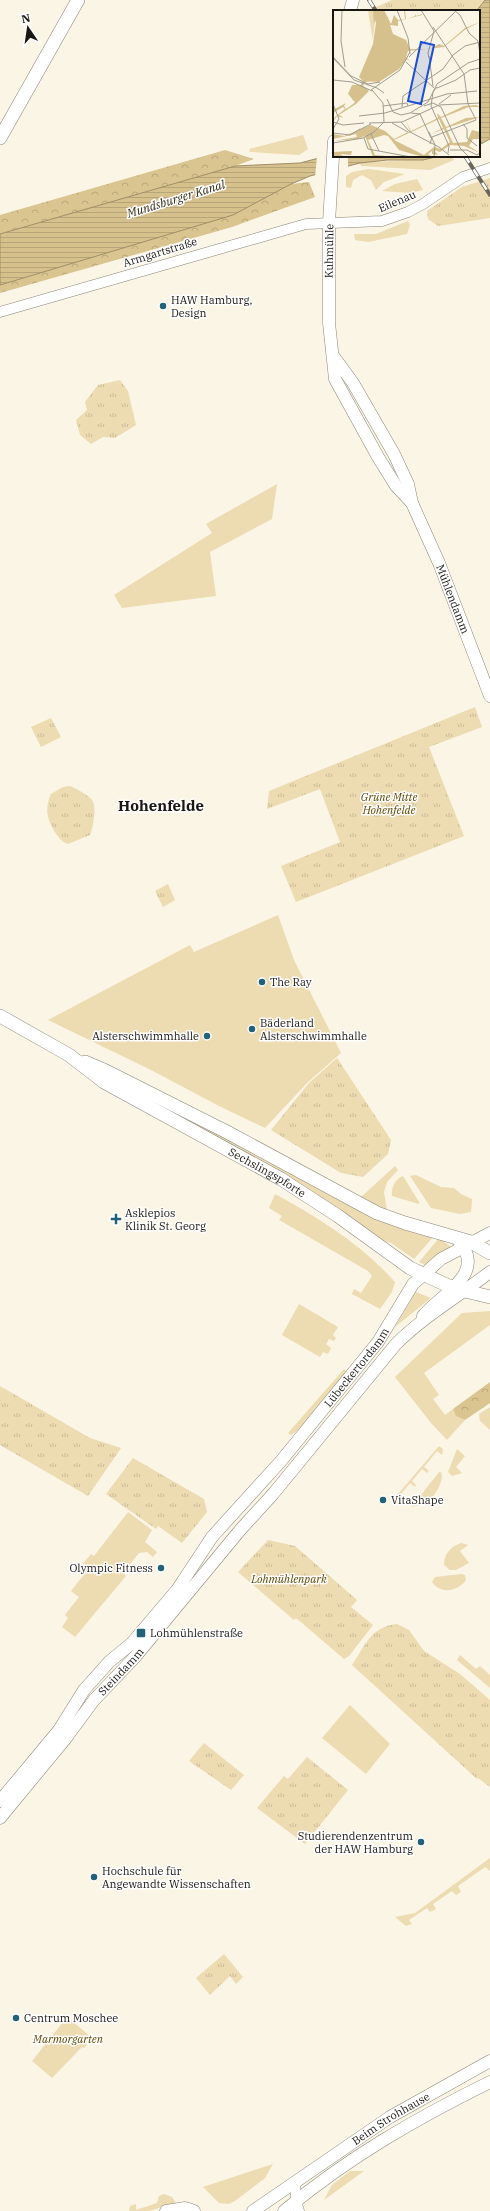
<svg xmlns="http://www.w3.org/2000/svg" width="490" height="2211" viewBox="0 0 490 2211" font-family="'IBM Plex Serif',serif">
	<defs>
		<pattern id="forest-crowns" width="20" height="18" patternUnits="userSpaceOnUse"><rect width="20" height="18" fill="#dac48f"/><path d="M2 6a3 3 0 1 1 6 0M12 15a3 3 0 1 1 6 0" fill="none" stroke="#baa87a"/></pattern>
		<pattern id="park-tufts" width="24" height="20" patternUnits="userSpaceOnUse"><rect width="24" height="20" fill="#eddbb1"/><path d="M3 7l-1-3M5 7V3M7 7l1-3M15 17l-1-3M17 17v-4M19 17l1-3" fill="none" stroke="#cbbb97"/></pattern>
		<pattern id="water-rules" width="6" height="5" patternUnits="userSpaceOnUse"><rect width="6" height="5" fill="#d6c08c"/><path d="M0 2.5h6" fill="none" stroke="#b7a478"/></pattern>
	</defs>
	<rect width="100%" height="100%" fill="#fbf5e5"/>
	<path fill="#eddbb1" d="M303 135 308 149 299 155 250 152 249 149Z
		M440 156H452L454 160 430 170 361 166 360 163C387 160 413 162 440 156Z
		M369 169 405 174 384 182 376 190 371 180 362 175 353 180 351 188 346 187V176L352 172Z
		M417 179 423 190 410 193 382 191 395 184Z
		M408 221 410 225 407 234 368 242 355 240 354 234H376Z
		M277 484 272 519 210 552 216 596 122 608 114 595 212 533 206 524Z
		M278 915 294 960 341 1053 308 1082 265 1128 219 1106 151 1070 48 1020 190 945 194 952Z
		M112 1083 434 1236 414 1259 391 1243 380 1239 272 1167Z
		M395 1166 398 1170 387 1182 384 1192 387 1211 361 1197Z
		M416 1175 441 1187 454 1188 461 1194 472 1199 471 1212 460 1214 431 1208 410 1176Z
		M403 1176 419 1202V1204L392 1196C391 1188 395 1179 403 1176Z
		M275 1194C319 1218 361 1244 395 1282L392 1292 380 1309 352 1294 354 1289 361 1293 372 1276 368 1271 279 1220 282 1216 269 1208Z
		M439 1238 451 1247 425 1265 419 1262Z
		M416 1292 431 1298 395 1327Z
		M299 1304 338 1327 333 1335 336 1338 334 1341 329 1339 326 1344 331 1348 328 1354 323 1352 320 1357 282 1335Z
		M490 1311V1325L424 1373 439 1395 433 1399 445 1415 453 1409 456 1416 465 1420 447 1440 431 1423 395 1377 462 1313Z
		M344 1369 347 1373 297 1431 291 1435 288 1433Z
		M490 1407V1430L480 1421 479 1414Z
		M439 1446 443 1449 442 1455 437 1451 424 1467 429 1471 427 1473 422 1469 412 1481 416 1485 415 1487 410 1483 397 1499 401 1503 399 1505 393 1500Z
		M457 1449 465 1456 456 1467 462 1473 452 1476 448 1472Z
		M440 1471C446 1478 435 1497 427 1502 423 1505 416 1506 411 1507Z
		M128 1512 152 1530 145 1542 157 1552 153 1557 147 1552 139 1553 123 1573 126 1576 75 1637 62 1627 68 1618 65 1615 79 1597 71 1591 87 1571 81 1566 91 1554 94 1556Z
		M461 1543 468 1545 460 1551 469 1563 456 1570H450L444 1565C444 1554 450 1547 461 1543Z
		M461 1574 465 1575 466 1580C458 1591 441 1595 432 1582L435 1577Z
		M460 1655 476 1669 480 1666 490 1675V1688L457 1660Z
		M350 1705 390 1744 366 1774 322 1738Z
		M490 1858V1871L485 1867 458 1886 461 1892 456 1895 452 1891 433 1904 436 1909 430 1912 427 1908 409 1920 412 1924 406 1926 395 1917 415 1913Z
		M67 2017 90 2036 85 2042 87 2045 84 2048 82 2047 52 2078 32 2061Z
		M273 2164 265 2178 235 2201 229 2204 219 2203 203 2187Z
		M350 2171H364L324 2200 332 2185Z
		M164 2194 172 2197 176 2203 149 2211H129L130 2206 136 2204V2210L157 2203 159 2196Z"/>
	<path fill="url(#forest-crowns)" d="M225 150 254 159 235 166 0 234V215Z
		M309 182 315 197 232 227 0 293V285L233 215 291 184Z
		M490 1382V1403L465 1420 456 1416 453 1409Z"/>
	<path fill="url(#park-tufts)" d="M392 0H484L475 11H367Z
		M490 178V218L438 226 428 219 427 211 462 187Z
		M120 380 128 391 136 425 115 438 103 437 91 444 80 435 76 420 87 410 85 402 98 385Z
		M475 707 482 727 429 747 464 836 296 902 281 866 340 842 320 789 267 809 269 791Z
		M51 718 61 737 41 747 31 727Z
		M70 786C77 789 88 795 92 800 97 807 93 828 90 835L68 844C60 843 49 824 48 816 46 810 48 800 51 794L63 787Z
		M168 884 175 900 163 907 155 891Z
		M337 1058 391 1140 388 1154 363 1177 341 1173 271 1130 309 1083Z
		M0 1386 90 1438 121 1448 88 1496 0 1445Z
		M133 1458 204 1499 207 1512 182 1543 158 1526 156 1529 106 1494Z
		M268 1540 295 1546 357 1600 351 1607 373 1625 349 1656 344 1659 296 1618 294 1620 238 1572Z
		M397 1624 409 1630 424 1651 460 1674 490 1700V1787L478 1778 477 1779 352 1665C365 1646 370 1627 397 1624Z
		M204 1743 244 1775 231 1790 189 1761Z
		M307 1757 348 1790 305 1844 257 1808 284 1776 288 1779Z
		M224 1954 243 1977 236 1984 230 1976 210 1995 196 1978Z"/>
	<path fill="url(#water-rules)" stroke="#9e8d67" d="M485 0H490V139L479 145V11H476Z
		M334 154V156H439L423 160H387L360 163 310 176 291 184 233 215 0 285V234L235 166 300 163Z"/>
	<path fill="#fbf5e5" d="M334 152V156H348V168L315 177 317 156Z"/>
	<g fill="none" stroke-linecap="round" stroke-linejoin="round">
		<g stroke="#8b8577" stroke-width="11">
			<path id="tertiary" d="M0 312 306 224 382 221 408 212 423 204 463 177 490 168
				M295 2182 296 2201 299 2211"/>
		</g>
		<g stroke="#8b8577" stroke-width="13">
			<g id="secondary">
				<path d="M350 11 353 0"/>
				<path d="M334 141 329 222V323L335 379 378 457 396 486 412 503"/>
				<path id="s1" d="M334 357 353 383 394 454 408 484 412 503 439 563 490 696"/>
				<path d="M423 1316C442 1293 487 1274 459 1241"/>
				<path id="s2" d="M0 1801 59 1730 84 1690 109 1662 132 1643 177 1590 212 1537 281 1461 378 1342 413 1284 441 1259 490 1233"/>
				<path id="s3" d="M0 1818 66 1738 94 1700 135 1657 241 1529 273 1494 396 1344C423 1317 460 1295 490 1272"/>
				<path d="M166 2211 185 2208 194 2211"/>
				<path id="s4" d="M253 2211 390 2117 490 2061"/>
				<path d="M284 2211C347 2158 417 2118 490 2082"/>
			</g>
		</g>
		<g stroke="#8b8577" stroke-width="14">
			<g id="primary">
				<path d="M0 138 78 0"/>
				<path id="s5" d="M0 1016 69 1055 104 1082 281 1179 338 1216 410 1268 453 1288 490 1297"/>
				<path d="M85 1062 106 1071 227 1132 377 1213 405 1223 471 1242 490 1253"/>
			</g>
		</g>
		<use href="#tertiary" stroke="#fff" stroke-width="10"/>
		<use href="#secondary" stroke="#fff" stroke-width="12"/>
		<use href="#primary" stroke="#fff" stroke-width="13"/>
		<g stroke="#6a665d" stroke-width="4">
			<path id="rail" d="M369 0 376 11
				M465 156 490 195"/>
		</g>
		<use href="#rail" stroke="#fff" stroke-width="2.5" stroke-dasharray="8" stroke-linecap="butt"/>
	</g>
	<g fill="#226277" stroke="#fff" stroke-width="1.5">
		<circle cx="163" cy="306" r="4"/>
		<circle cx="262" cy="982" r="4"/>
		<circle cx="252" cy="1029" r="4"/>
		<circle cx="207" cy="1036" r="4"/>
		<path d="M114 1213h4v4h4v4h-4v4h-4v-4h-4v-4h4z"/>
		<circle cx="383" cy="1500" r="4"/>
		<circle cx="161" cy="1568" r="4"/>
		<rect x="136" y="1628" width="10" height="10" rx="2"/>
		<circle cx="421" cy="1842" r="4"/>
		<circle cx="94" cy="1877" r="4"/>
		<circle cx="16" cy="2018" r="4"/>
	</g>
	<g text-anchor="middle" stroke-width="3" stroke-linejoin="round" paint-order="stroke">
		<g font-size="11" fill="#1a1712" stroke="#fff">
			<text transform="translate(397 201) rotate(-23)" y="4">Eilenau</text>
			<text transform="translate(329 251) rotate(-89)" y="4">Kuhmühle</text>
			<text transform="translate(160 252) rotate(-17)" y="4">Armgartstraße</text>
			<text dy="4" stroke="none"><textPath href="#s1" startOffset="271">Mühlendamm</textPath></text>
			<text dy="4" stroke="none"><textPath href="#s5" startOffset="310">Sechslingspforte</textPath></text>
			<text dy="4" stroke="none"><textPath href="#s2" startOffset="563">Lübeckertordamm</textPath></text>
			<text dy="4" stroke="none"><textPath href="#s3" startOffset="190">Steindamm</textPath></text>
			<text dy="4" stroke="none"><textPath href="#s4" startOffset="166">Beim Strohhause</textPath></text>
		</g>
		<g font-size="11" fill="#1a1712" stroke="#fff" text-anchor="start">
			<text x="171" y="304">HAW Hamburg,<tspan x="171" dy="13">Design</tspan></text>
			<text x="270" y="986">The Ray</text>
			<text x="260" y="1027">Bäderland<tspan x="260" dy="13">Alsterschwimmhalle</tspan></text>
			<text x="199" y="1040" text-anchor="end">Alsterschwimmhalle</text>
			<text x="125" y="1217">Asklepios<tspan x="125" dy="13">Klinik St. Georg</tspan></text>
			<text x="391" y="1504">VitaShape</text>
			<text x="153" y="1572" text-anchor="end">Olympic Fitness</text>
			<text x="150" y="1637">Lohmühlenstraße</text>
			<text x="413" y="1840" text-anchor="end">Studierendenzentrum<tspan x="413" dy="13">der HAW Hamburg</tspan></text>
			<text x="102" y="1875">Hochschule für<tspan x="102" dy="13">Angewandte Wissenschaften</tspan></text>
			<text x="24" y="2022">Centrum Moschee</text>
		</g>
		<g font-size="11" font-style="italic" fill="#5c4501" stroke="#fff">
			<text x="389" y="801">Grüne Mitte<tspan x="389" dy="13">Hohenfelde</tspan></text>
			<text x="289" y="1583">Lohmühlenpark</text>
			<text x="68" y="2043">Marmorgarten</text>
		</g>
		<g font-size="12" font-style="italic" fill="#31280f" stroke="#fff">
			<text transform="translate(176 199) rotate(-17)" y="4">Mundsburger Kanal</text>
		</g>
		<g font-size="15" font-weight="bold" fill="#1a1712" stroke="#fff">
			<text x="161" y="811">Hohenfelde</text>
		</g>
	</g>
	<g transform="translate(333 10)">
		<rect width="147" height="147" fill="#fbf5e5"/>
		<path d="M35 0H40L42 6 40 31Z" fill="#eddbb1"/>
		<path d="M40 0H51L58 14 61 5 65 10 72 9 71 0 67 1 72 0 73 9 82 6V4L83 6 89 4V5L65 11V16L57 15 60 24 73 30 77 39H97L106 34 111 36 132 18 147 12 133 19 111 37 75 41 73 47 78 52 74 49 66 59 46 72 32 71 30 76 36 81 23 94 6 105 11 108 4 106 0 112 2 107 12 99 10 97 0 103V100L13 93 11 96 13 99 20 94 22 92 15 84 19 75H28L30 71 26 67 40 34 43 13 42 10 41 15ZM131 96 143 95 147 97H136L108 108 113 117 133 108 147 107 113 118 120 133 134 132 139 120 147 122V129H140L136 136 147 143 131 136 117 135 107 142 101 140 105 145 99 144V141L95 144 99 147H90L66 140 55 126 51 125 35 130 42 145 66 147H40L32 126 24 129 0 131 24 127 23 124 0 129V124L11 126 38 115 52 121 61 129 77 121 73 111 78 121 105 108 104 103 108 107ZM106 109 110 118 98 124 111 119 117 132 108 139 101 137 91 145 61 130ZM19 141 18 145 7 144 12 147H0V142Z" fill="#d6c08c" fill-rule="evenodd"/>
		<path fill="none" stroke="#d6c08c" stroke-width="2" d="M32 71 46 69 42 33 54 8H43L48 0M20 90 30 73"/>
		<path fill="none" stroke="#a19c91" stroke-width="1" d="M9 0 8 31 12 57M64 0 75 28 77 44M88 0 101 21 95 43 96 48M121 0 127 5 136 23 145 31 147 44M96 46 100 76M0 47 18 66 35 74 47 72M76 47 124 0M0 48 21 70 44 78 51 83M73 52 101 78M0 70 19 72 39 81M104 77 100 82 98 96 116 136 115 143M104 78 123 70 137 60 147 58M38 80 67 60 77 42M54 89 60 102 68 105 77 103 95 92 104 74 135 53 147 49M106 94 118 85M50 96 74 93 75 96M91 96 100 93 108 97 127 138 136 147M69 97 70 86 110 59 120 45 132 36 147 32M78 103 87 104 98 128M26 106 52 103 114 84 144 81M0 112 10 115 31 113M68 112 77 122 106 137 116 145M36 113 69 112 106 95 147 93M59 113 75 122M130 114 134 119V128L144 136M0 119 6 109 0 94M26 120 38 114M96 122 102 135 101 147M0 123 17 125 27 119M38 124 46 141M31 128 35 139 78 147M0 133 30 128 41 122 51 112 50 93 39 80M97 134 99 127 143 110 135 94 131 64 100 17M117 140H134L144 145 147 143"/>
		<path fill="#1d4ed8" fill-opacity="0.15" stroke="#1d4ed8" stroke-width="2" d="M88 32 101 35 88 94 75 91Z"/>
		<rect width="147" height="147" fill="none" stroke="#1a1712" stroke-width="2"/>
	</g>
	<g transform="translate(28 28) rotate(347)" stroke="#ffffff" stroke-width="3" paint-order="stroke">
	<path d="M0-3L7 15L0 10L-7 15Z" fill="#1a1712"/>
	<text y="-6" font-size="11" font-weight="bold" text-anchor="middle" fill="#1a1712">N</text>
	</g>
</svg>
